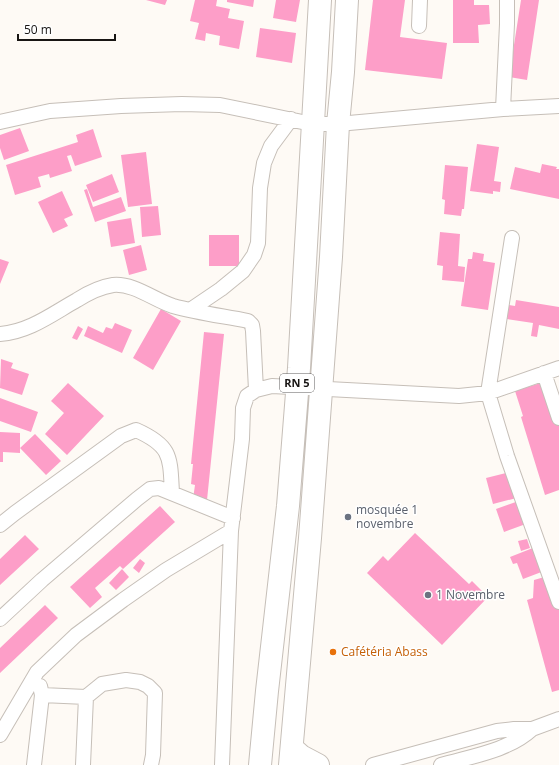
<svg xmlns="http://www.w3.org/2000/svg" width="559" height="765" viewBox="0 0 559 765" font-family="'Open Sans',sans-serif">
	<rect width="100%" height="100%" fill="#fefaf5"/>
	<path fill="#fd9ec8" d="M146 0H167L165 5Z
		M195 0H217L216 6 230 9 228 18 244 21 239 49 219 45 220 36 206 33 205 41 195 39 199 23 190 21Z
		M227 0H254L253 7 227 2Z
		M276 0H300L296 22 273 18Z
		M373 0H405L400 37 447 43 442 79 365 70Z
		M453 0H474V5H489L490 24 478 25 479 43H453Z
		M521 0H539L527 80 509 77Z
		M260 28 296 33 292 63 256 57Z
		M20 128 29 151 4 160 0 148V135Z
		M93 129 102 157 75 166 71 155 67 156 72 171 50 178 49 174 38 177 41 187 15 195 6 165 78 142 76 135Z
		M477 144 499 147 494 181 501 182 500 192 493 191V194L470 191Z
		M146 152 152 204 128 207 121 155Z
		M542 164 557 167 556 169H559V199L510 189 515 167 540 173Z
		M445 165 468 167 464 209H462L461 216 444 214 445 200 442 199Z
		M112 174 119 192 93 202 86 185Z
		M87 189 93 207 121 197 126 211 95 222 84 190Z
		M62 191 73 215 64 219 68 226 53 233 38 202Z
		M158 206 161 235 142 237 140 207Z
		M131 218 135 243 111 247 107 222Z
		M440 232 460 234 458 266 465 267 464 282 442 280 443 266 437 265Z
		M209 235H239V266H209Z
		M141 245 147 270 129 275 123 250Z
		M473 252 484 254 483 261 495 263 488 310 461 306 468 259H472Z
		M0 259 9 262 0 284Z
		M516 300 559 307V329L539 325 537 337 531 336 533 323 507 319 509 305 515 306Z
		M161 309 181 321 153 370 133 358Z
		M115 323 132 330 122 353 84 336 88 326 103 333 106 327 112 329Z
		M78 326 83 329 77 340 72 338Z
		M204 332 224 334 207 500 193 499 195 485 191 484 193 464H191Z
		M1 359 13 363 11 368 29 374 22 395 0 388Z
		M550 380 559 411V490L545 495 521 417 523 416 515 391Z
		M68 383 104 416 67 455 45 434 64 413 51 401Z
		M0 398 38 412 31 432 0 421Z
		M0 432 20 433V453L3 452V462H0Z
		M35 434 61 461 46 475 20 448Z
		M518 470 524 496 493 504 486 478Z
		M527 498 534 521 504 532 496 509Z
		M160 506 175 522 123 569 120 566 95 588 102 597 90 608 70 587Z
		M415 533 469 584 472 581 488 597 442 645 367 573 383 556 388 561Z
		M25 535 39 549 0 585V559Z
		M527 539 530 548 521 551 518 541Z
		M543 544 552 568 523 579 517 563 513 564 510 557Z
		M140 559 145 563 139 573 133 568Z
		M122 569 129 577 116 590 109 583Z
		M555 574 559 587V690L552 692 527 600 533 598 534 580Z
		M45 605 58 618 0 673V648Z"/>
	<g fill="none" stroke-linecap="round" stroke-linejoin="round">
		<g stroke="#c6bfb8" stroke-width="16">
			<path id="street" d="M419 26 420 0
				M503 109 507 24V0
				M0 122 50 111 121 106 182 104 220 105 312 124H338L503 109 559 106
				M512 238 488 393 507 456 559 602
				M190 310 221 289 243 271 254 255 258 243 260 188 264 163 271 146 291 119
				M0 334C29 332 52 314 77 300 88 293 100 287 113 285 134 283 154 300 173 306 198 313 223 316 248 321L252 325 253 331 256 390
				M544 373 559 418
				M0 525 15 513 121 436 136 430C172 446 170 457 172 493
				M0 619 42 580 137 499 150 489 159 488 233 518
				M42 695 86 697 83 765
				M86 697 102 684 126 680 140 682 148 686 155 693 153 755 151 765
				M0 735 37 672 76 635 123 600 166 570 231 531
				M34 765 42 695 40 686
				M222 765 231 531 242 439 243 408 247 396 256 390 272 386 459 396 488 393 559 368
				M373 765 497 731 514 729H532L559 719
				M441 765C472 756 508 751 532 729"/>
		</g>
		<g stroke="#c6bfb8" stroke-width="24">
			<path id="primary" d="M292 748 301 756 318 765
				M260 765 267 691 288 506 299 368 320 0
				M290 765 310 538 331 257 338 124 343 72 347 0"/>
		</g>
		<use href="#street" stroke="#fff" stroke-width="14"/>
		<use href="#primary" stroke="#fff" stroke-width="22"/>
	</g>
	<g fill="#6b7280" stroke="#fff" stroke-width="1.5">
		<circle cx="348" cy="517" r="4"/>
		<circle cx="428" cy="595" r="4"/>
	</g>
	<circle fill="#e8710a" stroke="#fff" stroke-width="1.5" cx="333" cy="652" r="4"/>
	<g text-anchor="middle" stroke-width="3" stroke-linejoin="round" paint-order="stroke">
		<rect fill="#fff" stroke="#5d5b5a" stroke-width="1" x="280" y="374" width="34" height="18" rx="3"/>
		<g font-size="11" font-weight="bold" fill="#181513">
			<text x="297" y="387">RN 5</text>
		</g>
		<g font-size="12" fill="#5b616d" stroke="#fff" text-anchor="start">
			<text x="356" y="514">mosquée 1<tspan x="356" dy="14">novembre</tspan></text>
			<text x="436" y="599">1 Novembre</text>
		</g>
		<g font-size="12" fill="#c56008" stroke="#fff" text-anchor="start">
			<text x="341" y="656">Cafétéria Abass</text>
		</g>
	</g>
	<path d="M18 34v6h97v-6" fill="none" stroke="#181513" stroke-width="2"/>
	<text x="24" y="34" font-size="12" fill="#181513" stroke="#ffffff" stroke-width="3" paint-order="stroke">50 m</text>
</svg>
